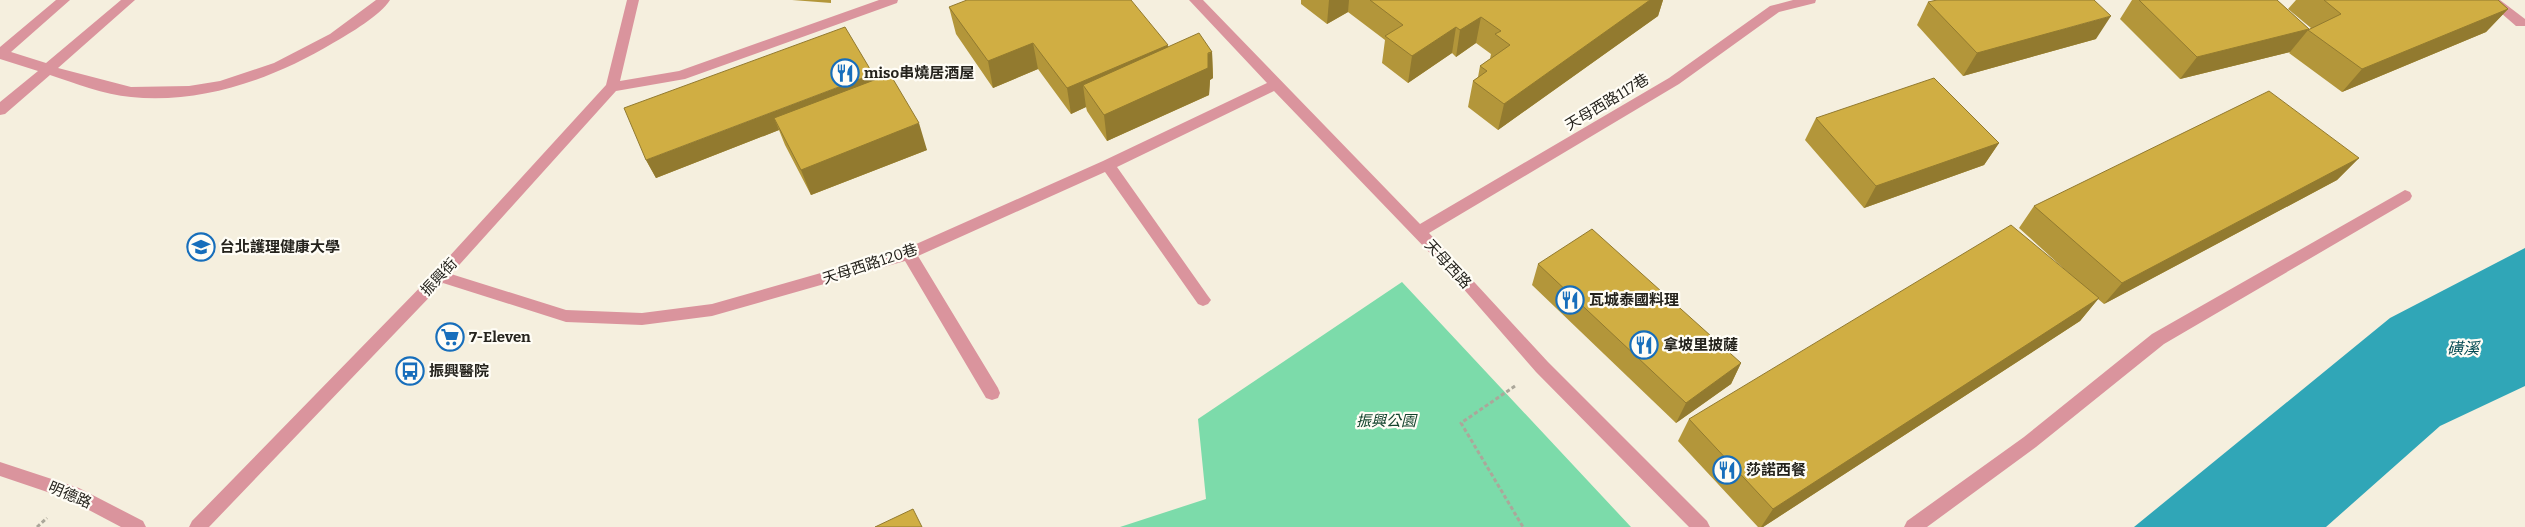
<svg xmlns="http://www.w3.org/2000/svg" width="2525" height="527" viewBox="0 0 2525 527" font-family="Bitter,'Noto Sans TC',serif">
	<rect width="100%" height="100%" fill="#f5efde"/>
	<path fill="#7cdbaa" d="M1402 282 1631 527H1120L1206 499 1198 419Z"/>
	<path fill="#30a6b7" d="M2525 248V386L2440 426 2326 527H2134L2390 318Z"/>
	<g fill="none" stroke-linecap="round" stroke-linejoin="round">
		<path stroke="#aba79a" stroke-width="3" stroke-dasharray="4 2.5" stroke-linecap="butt" d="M1515 386 1461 423 1523 527
			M37 527 47 518"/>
		<path fill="#da949d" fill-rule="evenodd" d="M56 0H70L11 52 46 63 121 0H135L58 68 131 87 189 86 220 81 274 63 330 34 376 0H390C381 15 349 34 333 43 273 79 202 104 131 97 104 95 75 83 50 75L5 114 0 115V102L38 71 0 59V47Z
			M627 0H639L620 81 679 71 879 0H898L897 3 685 79 616 91 451 274 566 310 642 313 712 304 905 249 1103 161 1267 83 1189 0H1203L1420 224 1669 78 1770 6 1793 0H1816L1815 3 1779 12 1679 84 1429 233 1548 362 1707 521 1710 527H1689L1536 372 1454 278 1274 91 1117 167 1208 296 1211 300 1208 304 1203 306 1198 304 1105 172 918 256 998 388 1000 393 998 398 992 400 986 398 905 261 712 316 642 325 566 322 443 283 209 527H189L192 521 435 272 606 85Z
			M2486 0H2500L2525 19V26H2516Z
			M2405 190 2410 192 2412 196 2410 200 2164 344 2036 447 1927 527H1904L1907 521 2024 437 2152 334Z
			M0 462 79 488 143 521 146 527H121L68 499 0 476Z"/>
	</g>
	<path fill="#b3963a" d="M792 0H831V3Z
		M1301 0H1663L1658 16 1498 130 1468 107 1473 81 1478 77 1480 66 1490 59 1491 54 1476 43 1456 57 1452 53 1408 83 1382 63 1385 40 1348 12 1327 24 1301 4Z
		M2132 0H2277L2309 29 2308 30 2311 28 2288 9 2296 0H2498L2508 9 2486 32 2342 92 2289 53 2290 52 2180 79 2120 19Z
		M1928 2 2096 39 1963 76 1917 25Z
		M949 7 1168 47 1212 52 1213 78 1210 80 1209 95 1107 141 1087 111 1086 107 1071 114 1038 69 993 88 956 34Z
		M875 80 927 150 811 195 785 145 779 130 656 178 646 160Z
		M1816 118 1999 143 1984 165 1864 208 1805 140Z
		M2359 158 2337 180 2104 304 2098 299 2080 321 1763 527H1758L1678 441 1689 419 2073 277 2019 228 2034 206Z
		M1538 264 1741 363 1731 384 1676 423 1532 285Z"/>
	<path fill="#927a2f" d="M1329 0H1349L1348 12 1327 24Z
		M1650 0H1663L1658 16 1498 130 1504 104Z
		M2508 9 2486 32 2342 92 2362 69Z
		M2111 16 2096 39 1963 76 1977 53Z
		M1481 17 1476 43 1456 57 1460 30Z
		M1456 27 1452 53 1408 83 1412 56Z
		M2309 29 2290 52 2180 79 2197 57Z
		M1033 43 1038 69 993 88 988 61Z
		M1168 45 1170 71 1083 85 1086 107 1071 114 1067 88Z
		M1212 52 1213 78 1210 80 1209 95 1107 141 1104 115Z
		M873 74 879 92 774 118 779 130 656 178 646 160Z
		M919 123 927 150 811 195 801 170Z
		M1999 143 1984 165 1864 208 1876 186Z
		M2359 158 2337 180 2104 304 2122 283Z
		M2099 298 2080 321 1763 527H1761L1773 509Z
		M1741 363 1731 384 1676 423 1686 403Z"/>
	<path fill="#d0ae43" stroke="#927a2f" d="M967 0H1131L1168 45 1067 88 1033 43 988 61 949 7Z
		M1370 0H1650L1504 104 1473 81 1487 71 1480 66 1510 45 1495 34 1501 31 1481 17 1460 30 1456 27 1412 56 1385 36 1403 25Z
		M1937 0H2094L2111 16 1977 53 1928 2Z
		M2139 0H2277L2309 29 2197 57Z
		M2324 0H2498L2508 9 2362 69 2308 30 2341 14Z
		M845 27 873 74 646 160 624 108Z
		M1199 33 1212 52 1208 53V68L1104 115 1083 85Z
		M890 74 919 123 801 170 774 118Z
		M1934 78 1999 143 1876 186 1816 118Z
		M2269 91 2359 158 2122 283 2034 206Z
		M2011 225 2099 298 1773 509 1689 419Z
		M1592 229 1741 363 1686 403 1538 264Z
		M913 509 922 527H875Z"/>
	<defs>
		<g id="restaurant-ring" transform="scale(1.4375)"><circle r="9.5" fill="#fffdf6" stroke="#176ebb" stroke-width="1.5"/><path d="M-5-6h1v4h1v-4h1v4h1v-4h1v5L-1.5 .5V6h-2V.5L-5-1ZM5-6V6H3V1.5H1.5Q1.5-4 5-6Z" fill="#176ebb"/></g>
		<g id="university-ring" transform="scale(1.4375)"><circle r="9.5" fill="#fffdf6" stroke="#176ebb" stroke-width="1.5"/><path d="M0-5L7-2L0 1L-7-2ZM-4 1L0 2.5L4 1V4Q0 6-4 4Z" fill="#176ebb"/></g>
		<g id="supermarket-ring" transform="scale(1.4375)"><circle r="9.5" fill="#fffdf6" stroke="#176ebb" stroke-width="1.5"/><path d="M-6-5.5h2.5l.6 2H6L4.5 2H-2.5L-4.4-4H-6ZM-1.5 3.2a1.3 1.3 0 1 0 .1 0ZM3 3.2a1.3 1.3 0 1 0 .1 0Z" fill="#176ebb"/></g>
		<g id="bus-ring" transform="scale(1.4375)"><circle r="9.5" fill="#fffdf6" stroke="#176ebb" stroke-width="1.5"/><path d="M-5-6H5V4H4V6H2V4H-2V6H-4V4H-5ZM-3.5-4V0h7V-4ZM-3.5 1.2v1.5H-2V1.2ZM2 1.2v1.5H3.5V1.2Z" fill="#176ebb"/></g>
	</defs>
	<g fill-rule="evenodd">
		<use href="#restaurant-ring" x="845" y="73"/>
		<use href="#university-ring" x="201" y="247"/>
		<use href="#restaurant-ring" x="1570" y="300"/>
		<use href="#supermarket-ring" x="450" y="337"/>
		<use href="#restaurant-ring" x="1644" y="345"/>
		<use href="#bus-ring" x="410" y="371"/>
		<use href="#restaurant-ring" x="1727" y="470"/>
	</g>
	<g text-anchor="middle" stroke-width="4.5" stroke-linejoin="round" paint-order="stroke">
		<g font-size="15" font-weight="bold" fill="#25231d" stroke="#fffdf6" text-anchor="start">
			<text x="864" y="78">miso串燒居酒屋</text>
			<text x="220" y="252">台北護理健康大學</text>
			<text x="1589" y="305">瓦城泰國料理</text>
			<text x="469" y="342">7-Eleven</text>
			<text x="1663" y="350">拿坡里披薩</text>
			<text x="429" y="376">振興醫院</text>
			<text x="1746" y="475">莎諾西餐</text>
		</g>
		<g font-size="15" fill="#25231d" stroke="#fffdf6">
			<text transform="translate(1607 102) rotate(-31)" y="5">天母西路117巷</text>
			<text transform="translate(870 264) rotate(-18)" y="5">天母西路120巷</text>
			<text transform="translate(1448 264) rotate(47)" y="5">天母西路</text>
			<text transform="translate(439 277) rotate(-47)" y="5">振興街</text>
			<text transform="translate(70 495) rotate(23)" y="5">明德路</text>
		</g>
		<g font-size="15" font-style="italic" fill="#14432d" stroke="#fffdf6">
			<text x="1386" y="426">振興公園</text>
		</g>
		<g font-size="16" font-style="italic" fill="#004851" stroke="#fffdf6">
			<text x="2463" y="354">磺溪</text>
		</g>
	</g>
</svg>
